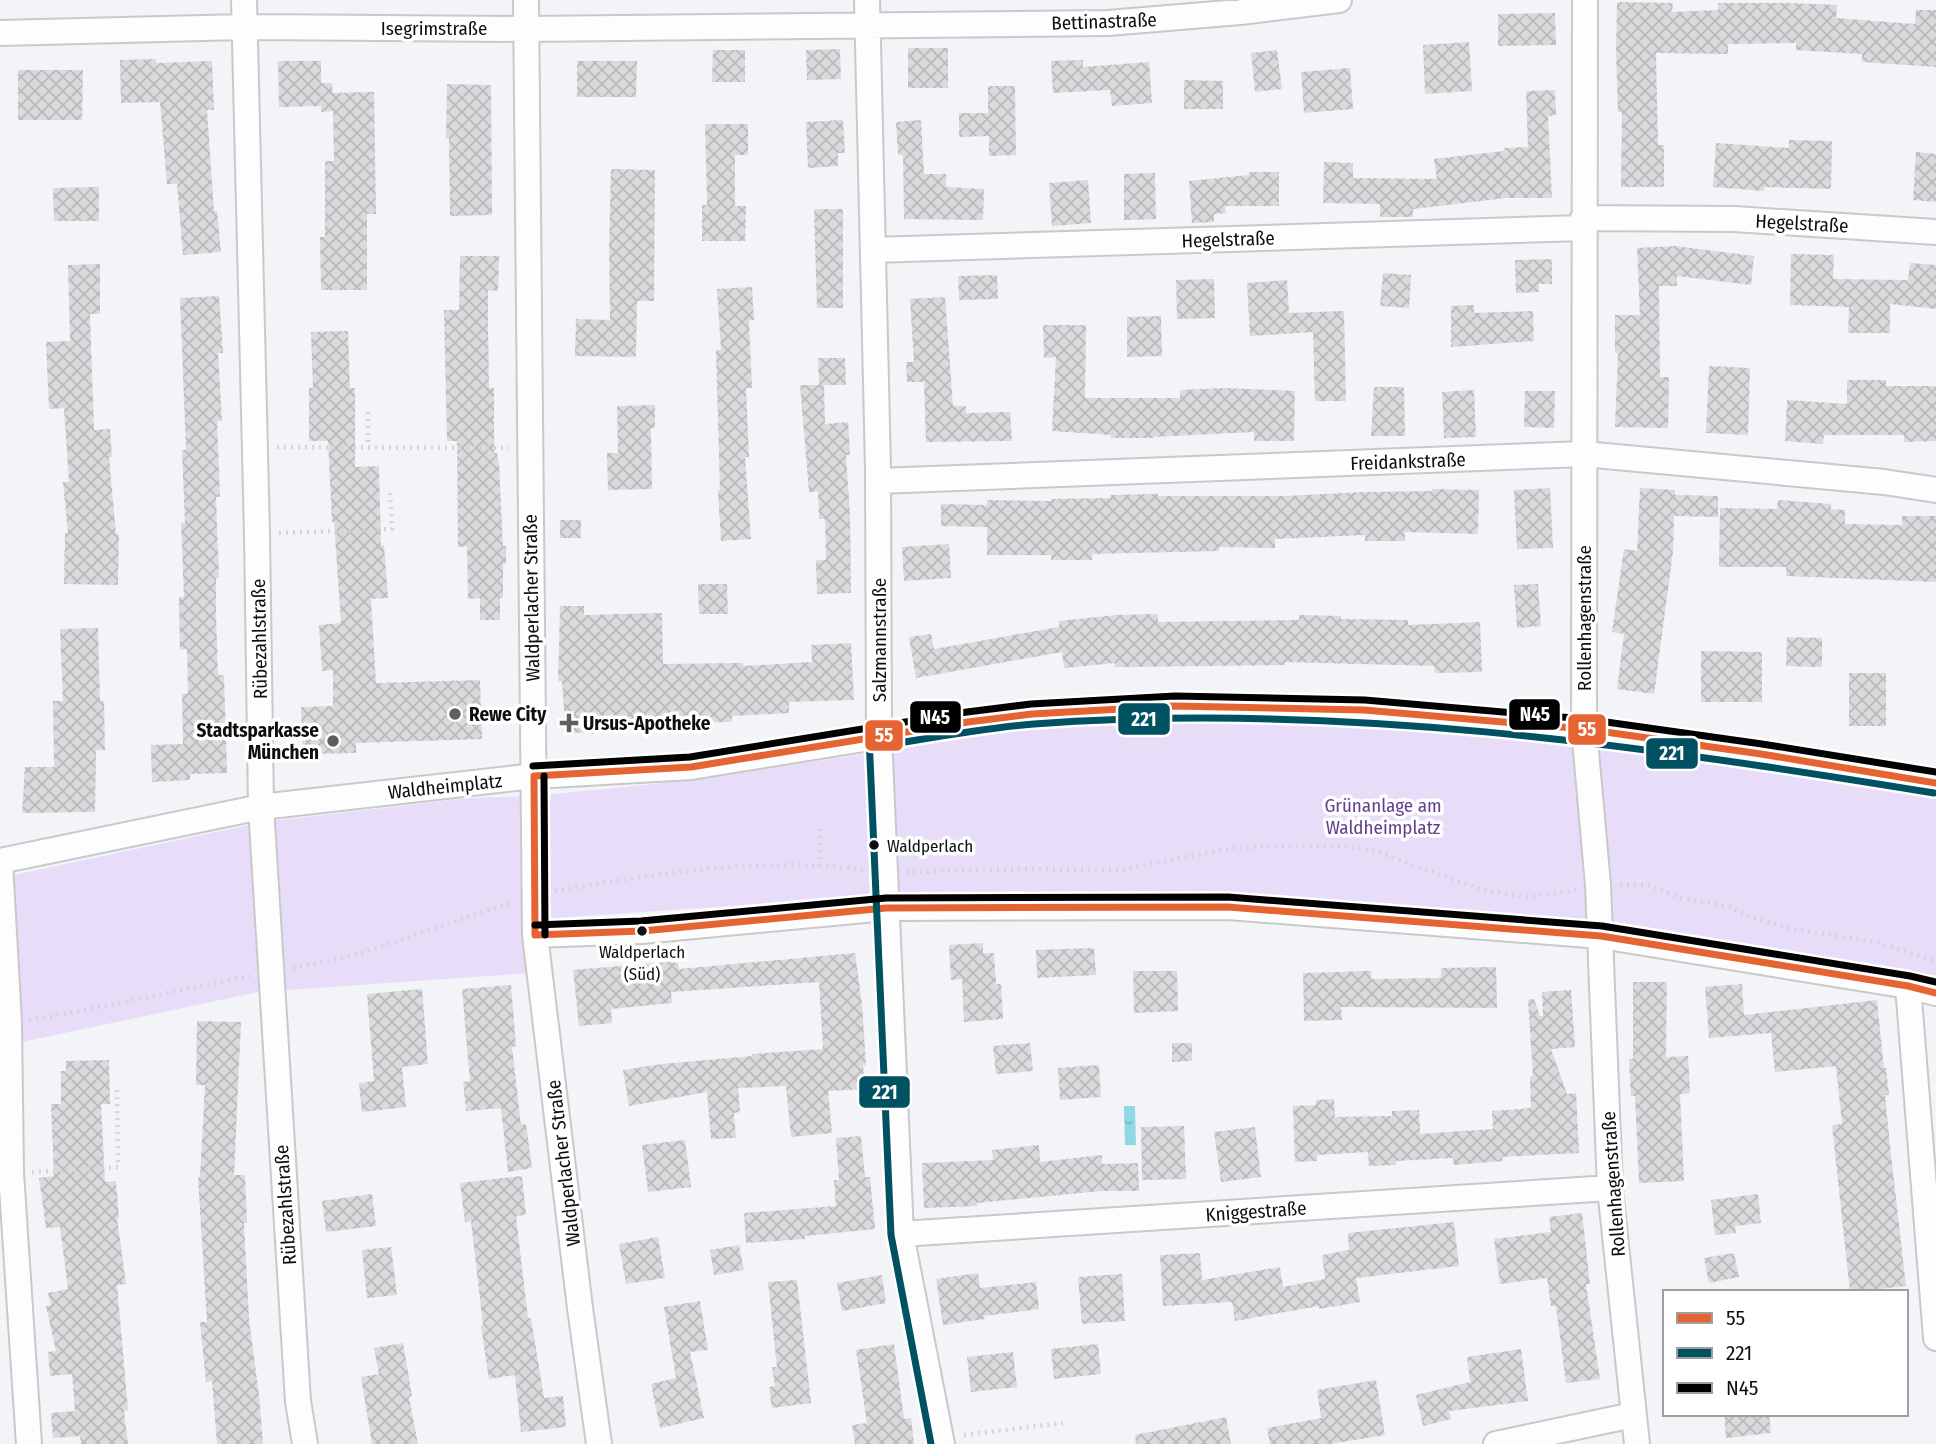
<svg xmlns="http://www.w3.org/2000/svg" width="1936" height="1444" viewBox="0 0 1936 1444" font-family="'Fira Sans Condensed',sans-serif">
	<defs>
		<pattern id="water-ripples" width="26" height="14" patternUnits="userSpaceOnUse" patternTransform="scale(1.75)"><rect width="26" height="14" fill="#8ed9e3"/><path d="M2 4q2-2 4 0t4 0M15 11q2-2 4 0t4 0" fill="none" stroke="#79b9c2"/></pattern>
		<pattern id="building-cross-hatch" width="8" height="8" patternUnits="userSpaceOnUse" patternTransform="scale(1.75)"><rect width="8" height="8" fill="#d9dadb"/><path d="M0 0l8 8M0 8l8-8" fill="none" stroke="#b9babb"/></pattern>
	</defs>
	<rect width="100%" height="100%" fill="#f2f4f7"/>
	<path fill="#e7ddf9" d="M1176 722C1241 722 1308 719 1373 724 1562 737 1749 765 1936 796V978L1625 926 1230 895 913 898 856 897 527 920 531 973 258 992 8 1045 0 878 263 822 469 798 533 796 694 780 1035 728Z"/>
	<path fill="url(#water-ripples)" d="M1124 1106H1135L1136 1145H1125Z"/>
	<path fill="url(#building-cross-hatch)" d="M1617 2 1673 3 1672 12 1718 10V3H1787L1837 5 1836 18 1915 24 1916 10H1936V67L1862 62V54L1796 50V43L1728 44V54L1656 53 1658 145H1664V187H1621L1622 112H1618L1616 52Z
		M1555 13 1556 45 1498 46V14Z
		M1469 42 1472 91 1425 94 1423 45Z
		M908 48H948V88H908Z
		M840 49 841 79 807 80 806 50Z
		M713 50H745V82H712Z
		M1277 50 1282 89 1255 92 1251 53Z
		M156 59V63L212 61 214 110H207L214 211H217L221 252 183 255 177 184H167L160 102 121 103 120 60Z
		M1083 60V67L1149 62 1152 103 1112 106 1110 90 1053 93 1051 61Z
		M278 61H321V83H332L333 93 374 92 376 214H367V290H321L320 237H325V161H334L333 111 321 112V106L279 107Z
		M577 61H637L636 97H577Z
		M1350 68 1353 109 1304 113 1301 72Z
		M18 70H83L82 120H18Z
		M1184 80 1223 81V109H1184Z
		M447 84 491 85 492 215 450 216 449 138H446Z
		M988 86H1015L1016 155 989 156V136L959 137V113H988Z
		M1555 90 1556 115 1548 116 1552 198H1506L1413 209V217H1380V204L1323 203 1324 162 1353 163V178L1437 179 1434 159 1504 151V148L1528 147 1526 91Z
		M843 120 845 153H838V166L808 168 806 122Z
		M921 120 924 174H946V187L984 189 983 220 904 219 903 155H898L896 122Z
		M705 124H748V155H735V206H746L745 241H702V205H707Z
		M1789 140 1832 141 1831 189 1764 187V191L1713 187 1716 143 1789 148Z
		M1916 152 1936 154V202L1913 200Z
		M611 169 655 170 654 301H637L636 357 575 356 576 319 610 320 609 248Z
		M1249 172H1279V206H1225L1226 213 1214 214V222L1192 223 1189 181 1249 175Z
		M1155 173 1156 219 1124 220V174Z
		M1088 180 1091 223 1052 226 1049 183Z
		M99 187V221H54L53 188Z
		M814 209H843V308H817Z
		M1675 246 1754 256 1751 285 1677 276V286H1659L1660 377H1669L1668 428 1615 427 1618 353H1615V315H1640L1637 248Z
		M1791 254 1834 255 1833 279 1908 280 1910 263 1936 265V309L1890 304V333H1848L1849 307 1790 305Z
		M460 256H499L498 291 488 290V325L489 388H494V453H497L499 465 503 546H506V564H503V598H500V620H480V598L468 599 467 546 458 547 457 441H447L444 310H459Z
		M1552 259V284H1539V292L1516 293 1515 260Z
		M100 264V314H90L94 430 110 429 112 457H109L116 534H119L118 585 64 584 65 533H68L63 482H69L64 408 49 409 46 342 70 341 68 265Z
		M1383 273 1411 275 1409 308 1380 306Z
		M997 275 998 299 959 300 958 276Z
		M1214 279 1215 318 1177 319 1176 280Z
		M1287 280 1289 313 1344 311 1346 401H1315L1313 332 1250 336 1247 283Z
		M752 287 754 320H749L752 388H746L749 457H745L751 539 721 541 718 490H720L716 350H721L717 289Z
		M219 296 223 353H218L222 421H217L220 497H216L219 578H216V614L218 675H224L227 773 190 774V780L152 782 151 745 183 744 182 694 188 693 187 649 180 650 179 597H184L181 523H185L182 450H186L180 298Z
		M945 297 953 406H966V413L1010 412 1012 441 926 442 924 382H907L906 362H914L910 299Z
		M1474 305V313L1533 311 1534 341 1451 347V306Z
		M1161 316 1162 356 1127 357V317Z
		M1043 325H1086L1085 398H1180V390L1224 388 1295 391 1294 441H1254V432L1153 437V438H1111V435L1052 431 1056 357 1044 358Z
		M348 331 350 388H355V467L379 466 381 546 384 545 388 598 371 599 376 683 480 680 482 739 356 743V753L303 754 301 707 333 706V670L322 671 319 625 341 623 334 522H332L328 441H309V388H313L311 332Z
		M818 358H845L846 385H819Z
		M1709 366 1750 368 1748 435 1706 433Z
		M1847 380H1886V386H1936V441L1904 442V435H1824L1823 444 1785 441 1787 400 1847 404Z
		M800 385H824L825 424 848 422 850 455H846L850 516 851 593 817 594 816 560H826L825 519H819L818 491 809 492Z
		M1374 387H1404L1405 436H1371Z
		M1474 390 1476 437 1444 438 1442 392Z
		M1525 391H1555L1554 428 1524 427Z
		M655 405V428H651L652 489 608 490 607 453H618L617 406Z
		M1550 488 1553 548 1517 549 1514 490Z
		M1640 488 1675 490V495L1718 496V517L1674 516 1673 552 1654 694 1617 689 1624 634 1612 632 1624 549 1637 551Z
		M1432 489 1479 490 1478 534 1405 532V541H1365V535L1275 539V548L1219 547V551L1092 554V560H1051V555H987V527L941 526V504L987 505V500L1051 501V499L1111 498V495L1158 494V496H1286L1364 492 1432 491Z
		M1778 500 1831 504V509L1845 510V524L1902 525V516H1936V582L1786 576V567H1719L1720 508 1777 509Z
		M560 520H581V538H560Z
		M949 544 951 578 904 581 902 547Z
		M698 584H727L728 614H699Z
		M1538 584 1541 626 1517 628 1514 585Z
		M560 606H584V615L662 613 663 664 743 663V666L812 662 811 645 851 643 854 700 789 702V713L732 716V722L666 723V728L588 734 587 732 574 733 565 726 562 681H558Z
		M1158 614V622L1299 620V615L1341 616V619L1408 620V625L1480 622 1482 672 1435 673 1434 666 1285 662V665L1115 667V663L1064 668 1062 652 916 678 909 637 931 634 934 649 1059 627V621L1116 615Z
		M98 628 100 701H104L105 750H96L95 812 22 813 25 767H54L53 701H63L60 629Z
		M1787 637 1822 638V667L1786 666Z
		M1701 651 1762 652V702H1701Z
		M1849 673H1886V726H1849Z
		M983 943V953H994L996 984H1001L1003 1019 964 1022 962 979 951 980 949 945Z
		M1094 948 1096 975 1037 978 1036 950Z
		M855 953 862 1004 866 1065H863L865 1089 828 1091 832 1133 791 1137 786 1086 738 1088 740 1112 734 1113 736 1138 711 1139 707 1092 629 1106 623 1070 662 1064 752 1056V1054L823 1049 819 982 671 992 672 1003 611 1009 612 1023 579 1026 573 970 668 962 678 963 679 969Z
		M1496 967 1497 1008 1341 1007 1342 1020 1304 1021 1303 973 1371 971V979L1441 978V968Z
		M1133 971H1177L1178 1011 1134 1013Z
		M1633 982H1667L1666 1057 1688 1056 1690 1093 1680 1094 1684 1181 1639 1183 1635 1096H1631L1629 1059H1633Z
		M1742 984 1744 1015 1877 1000 1884 1068H1886L1889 1095H1885L1891 1155 1906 1286 1850 1292 1832 1125 1842 1124 1836 1066 1775 1072 1771 1033 1709 1038 1705 987Z
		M511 985 516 1046 512 1047 521 1125 526 1124 532 1168 508 1172 501 1108 466 1111 463 1082 470 1081 462 989Z
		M422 989 428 1064 402 1067 406 1107 362 1112 359 1083 374 1081 367 994Z
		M1571 990 1575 1047 1551 1049 1567 1094 1576 1093 1579 1153 1502 1157 1503 1161 1454 1165 1453 1158 1396 1161V1165L1369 1166 1368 1152 1317 1155V1161L1295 1162 1293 1106 1316 1105V1100L1334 1099 1335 1117 1392 1116V1111L1419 1110 1420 1134 1493 1129 1492 1111 1531 1108 1530 1076H1533L1528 1000 1534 999 1540 1016H1543L1542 992Z
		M197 1021 241 1022 234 1175H245L247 1223H244L249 1319 259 1395 263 1444H217L212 1381 206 1382 200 1322H207L198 1177H200L205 1085H196Z
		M1030 1043 1033 1071 996 1074 993 1046Z
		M1172 1043H1192V1061L1172 1062Z
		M109 1060 110 1104H101L105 1182 116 1181 119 1218H117L126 1284 117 1285 128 1410 124 1411 128 1444H81L80 1436 53 1438 51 1413 75 1411 72 1374 50 1376 48 1352 56 1351 46 1306 51 1305 48 1293 68 1289 60 1227 46 1228 39 1178 54 1176 51 1104H61V1071H66V1061Z
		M1099 1065 1101 1097 1060 1100 1058 1068Z
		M1184 1126 1186 1179 1142 1180 1141 1127Z
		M1255 1127 1261 1177 1221 1182 1214 1132Z
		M861 1136 865 1177H870L875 1229 805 1236V1239L746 1243 744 1213 836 1206 834 1180H839L836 1138Z
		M685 1140 691 1187 648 1192 642 1145Z
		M1039 1145 1040 1162 1102 1155V1164L1138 1163 1139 1191H1101L977 1203V1206L924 1208 922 1163 993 1160 992 1150Z
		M522 1176 526 1215 516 1216 528 1318H531L544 1398 563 1396 566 1427 521 1432 515 1375 489 1379 481 1326 483 1325 471 1221 465 1222 460 1183Z
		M372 1194 376 1226 326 1232 322 1201Z
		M1758 1194 1761 1223 1735 1226 1736 1233 1715 1235 1711 1200Z
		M1582 1213 1590 1284H1586L1600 1379 1566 1383 1556 1306H1551L1547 1278 1500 1284 1494 1239 1551 1232 1549 1217Z
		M1454 1222 1459 1266 1356 1278 1360 1302 1319 1309V1306L1235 1321 1232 1302 1163 1306 1160 1255 1200 1253 1202 1280 1280 1267 1283 1287 1325 1279 1322 1255 1349 1250 1348 1233Z
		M658 1237 665 1278 626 1284 619 1244Z
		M739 1245 744 1270 714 1275 710 1250Z
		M391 1247 397 1295 367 1298 362 1250Z
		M1734 1253 1739 1277 1709 1283 1704 1258Z
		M978 1273 980 1288 1036 1282 1039 1309 984 1316 985 1319 943 1325 936 1279Z
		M1122 1274 1125 1321 1082 1324 1078 1277Z
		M882 1275 886 1303 842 1311 837 1283Z
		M797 1280 811 1403 772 1408 769 1387 775 1386 772 1367H777L768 1282Z
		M700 1301 708 1350 690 1352 704 1418 660 1428 651 1384 676 1378 664 1307Z
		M403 1343 412 1396 409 1397 418 1444H372L361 1377 379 1374 374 1348Z
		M894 1344 904 1419 911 1418 914 1444H855L852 1425 867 1423 856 1350Z
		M1098 1344 1101 1374 1054 1379 1051 1349Z
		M1521 1349 1528 1401 1449 1411 1451 1419 1423 1426 1416 1395 1470 1382 1467 1357Z
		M1013 1352 1017 1387 971 1392 967 1357Z
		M1376 1380 1385 1435 1330 1444H1270L1267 1428 1321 1418 1317 1390Z
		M1724 1414H1769L1771 1433 1726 1438Z
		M1226 1417 1231 1444H1136L1135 1435Z"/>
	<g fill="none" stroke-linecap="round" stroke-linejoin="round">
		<g stroke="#c7c9ca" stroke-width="28">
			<path id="street" d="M244 0 257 534 261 807 298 1401 305 1444
				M526 0 535 935 580 1308 599 1444
				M867 0 878 468 879 736 901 1234 942 1444
				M1585 0 1584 729 1598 885 1610 1188 1637 1444
				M0 33 243 27 526 29 1108 23 1240 12 1339 0
				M1583 218 1734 219 1936 232
				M873 250 1583 228
				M878 481 1584 454 1884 482 1936 490
				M0 861 261 807 534 776 691 767 968 722 1032 714 1175 706 1364 710 1584 729 1761 754 1936 783
				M0 862 9 1023 11 1173 29 1444
				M535 935 642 931 886 908 1228 907 1601 936 1908 986 1936 993
				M1908 986 1936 1338
				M901 1234 1610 1188
				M1496 1444 1633 1415"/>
		</g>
		<path stroke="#d5d5d6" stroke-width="4.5" stroke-dasharray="2 5" stroke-linecap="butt" d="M368 412V447
			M277 447 509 448
			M279 533 392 529 390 489
			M819 866 820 828
			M906 872 1022 869 1120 870 1237 847 1343 846 1375 851 1482 890 1527 897 1576 890
			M1620 885H1650L1680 898 1728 906 1752 918 1798 930 1876 942 1936 961
			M555 891C653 874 763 856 863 870
			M293 968 358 954 513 902
			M29 1020C104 1008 176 990 250 976
			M32 1172 118 1167 117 1087
			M964 1435 1063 1423"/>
		<use href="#street" stroke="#fdfdfe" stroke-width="24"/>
		<g stroke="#fff" stroke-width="12">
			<path id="bus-1" d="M534 776 691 767 968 722 1032 714 1175 706 1364 710 1584 729 1761 754 1936 783
				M534 776 535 935
				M535 935 642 931 886 908 1228 907 1601 936 1908 986 1936 993"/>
		</g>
		<g stroke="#fff" stroke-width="12">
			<path id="bus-2" d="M869 736 891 1235 931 1444
				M881 746C931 738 982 728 1034 724 1339 702 1633 744 1934 793"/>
		</g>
		<g stroke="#fff" stroke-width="12">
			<path id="bus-3" d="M533 766 690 757 967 712 1031 704 1175 696 1365 700 1585 719 1762 744 1936 772
				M544 776 545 935
				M535 925 641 921 886 898 1228 897 1602 926 1910 976 1936 982"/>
		</g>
		<use href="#bus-1" stroke="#e66432" stroke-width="7"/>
		<use href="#bus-2" stroke="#005262" stroke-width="7"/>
		<use href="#bus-3" stroke="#000" stroke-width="7"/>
	</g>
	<g fill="#5d5e60" stroke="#fff" stroke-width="2.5">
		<circle cx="455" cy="714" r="7"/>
		<path d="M565.5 712.5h7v7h7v7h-7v7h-7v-7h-7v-7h7z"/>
		<circle cx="333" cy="741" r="7"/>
	</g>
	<g fill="#0d0e0f" stroke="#fff" stroke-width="2.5">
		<circle cx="874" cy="845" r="6"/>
		<circle cx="642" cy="931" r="6"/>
	</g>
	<g text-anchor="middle" stroke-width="7" stroke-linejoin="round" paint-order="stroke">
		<g font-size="17" fill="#0d0e0f" stroke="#fff" text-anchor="start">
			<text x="887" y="852">Waldperlach</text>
			<text x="642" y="958" text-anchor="middle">Waldperlach<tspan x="642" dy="22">(Süd)</tspan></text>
		</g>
		<g font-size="19" fill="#0d0e0f" stroke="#fff">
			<text transform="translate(1104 21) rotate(-2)" y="7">Bettinastraße</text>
			<text x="434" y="35">Isegrimstraße</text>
			<text transform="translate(1802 223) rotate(3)" y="7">Hegelstraße</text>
			<text transform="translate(1228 239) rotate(-2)" y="7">Hegelstraße</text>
			<text transform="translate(1408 461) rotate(-2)" y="7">Freidankstraße</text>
			<text transform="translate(531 598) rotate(-91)" y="7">Waldperlacher Straße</text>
			<text transform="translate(1584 618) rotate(-90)" y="7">Rollenhagenstraße</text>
			<text transform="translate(259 639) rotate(-91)" y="7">Rübezahlstraße</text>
			<text transform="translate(879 640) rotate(-90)" y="7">Salzmannstraße</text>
			<text transform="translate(445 786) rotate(-6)" y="7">Waldheimplatz</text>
			<text transform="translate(563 1163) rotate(-97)" y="7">Waldperlacher Straße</text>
			<text transform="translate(1613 1184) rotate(-94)" y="7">Rollenhagenstraße</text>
			<text transform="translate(285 1205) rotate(-94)" y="7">Rübezahlstraße</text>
			<text transform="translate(1256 1211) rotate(-4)" y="7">Kniggestraße</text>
		</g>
		<g font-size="19" font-weight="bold" fill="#0d0e0f" stroke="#fff" text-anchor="start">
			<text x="469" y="721">Rewe City</text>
			<text x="583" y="730">Ursus-Apotheke</text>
			<text x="319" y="737" text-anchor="end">Stadtsparkasse<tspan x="319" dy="22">München</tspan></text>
		</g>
		<g font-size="19" fill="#653f8f" stroke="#fff">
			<text x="1383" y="812">Grünanlage am<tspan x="1383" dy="22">Waldheimplatz</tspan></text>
		</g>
	</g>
	<g stroke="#fff" stroke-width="2.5">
		<rect x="1508" y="698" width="53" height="33" rx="7" fill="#000"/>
		<rect x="909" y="700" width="53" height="34" rx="7" fill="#000"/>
		<rect x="1117" y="702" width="54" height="34" rx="7" fill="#005262"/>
		<rect x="1567" y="713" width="40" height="33" rx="7" fill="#e66432"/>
		<rect x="864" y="719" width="40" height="33" rx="7" fill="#e66432"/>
		<rect x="1645" y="737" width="54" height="33" rx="7" fill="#005262"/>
		<rect x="858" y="1075" width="53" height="34" rx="7" fill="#005262"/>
	</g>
	<g font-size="19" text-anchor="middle" font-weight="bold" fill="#fff">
		<text x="1535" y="721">N45</text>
		<text x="935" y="724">N45</text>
		<text x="1144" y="726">221</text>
		<text x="1587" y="736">55</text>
		<text x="884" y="742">55</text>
		<text x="1672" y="760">221</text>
		<text x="885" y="1099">221</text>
	</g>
	<rect x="1663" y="1290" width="245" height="126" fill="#ffffff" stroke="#9e9f9f" stroke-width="2"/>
	<rect x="1677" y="1313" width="35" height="10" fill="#e66432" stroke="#9e9f9f" stroke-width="2"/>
	<text x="1726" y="1325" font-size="21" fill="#0d0e0f">55</text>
	<rect x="1677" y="1348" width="35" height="10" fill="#005262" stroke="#9e9f9f" stroke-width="2"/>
	<text x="1726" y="1360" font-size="21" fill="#0d0e0f">221</text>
	<rect x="1677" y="1383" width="35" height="10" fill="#000000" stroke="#9e9f9f" stroke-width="2"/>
	<text x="1726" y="1395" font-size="21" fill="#0d0e0f">N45</text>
</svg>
